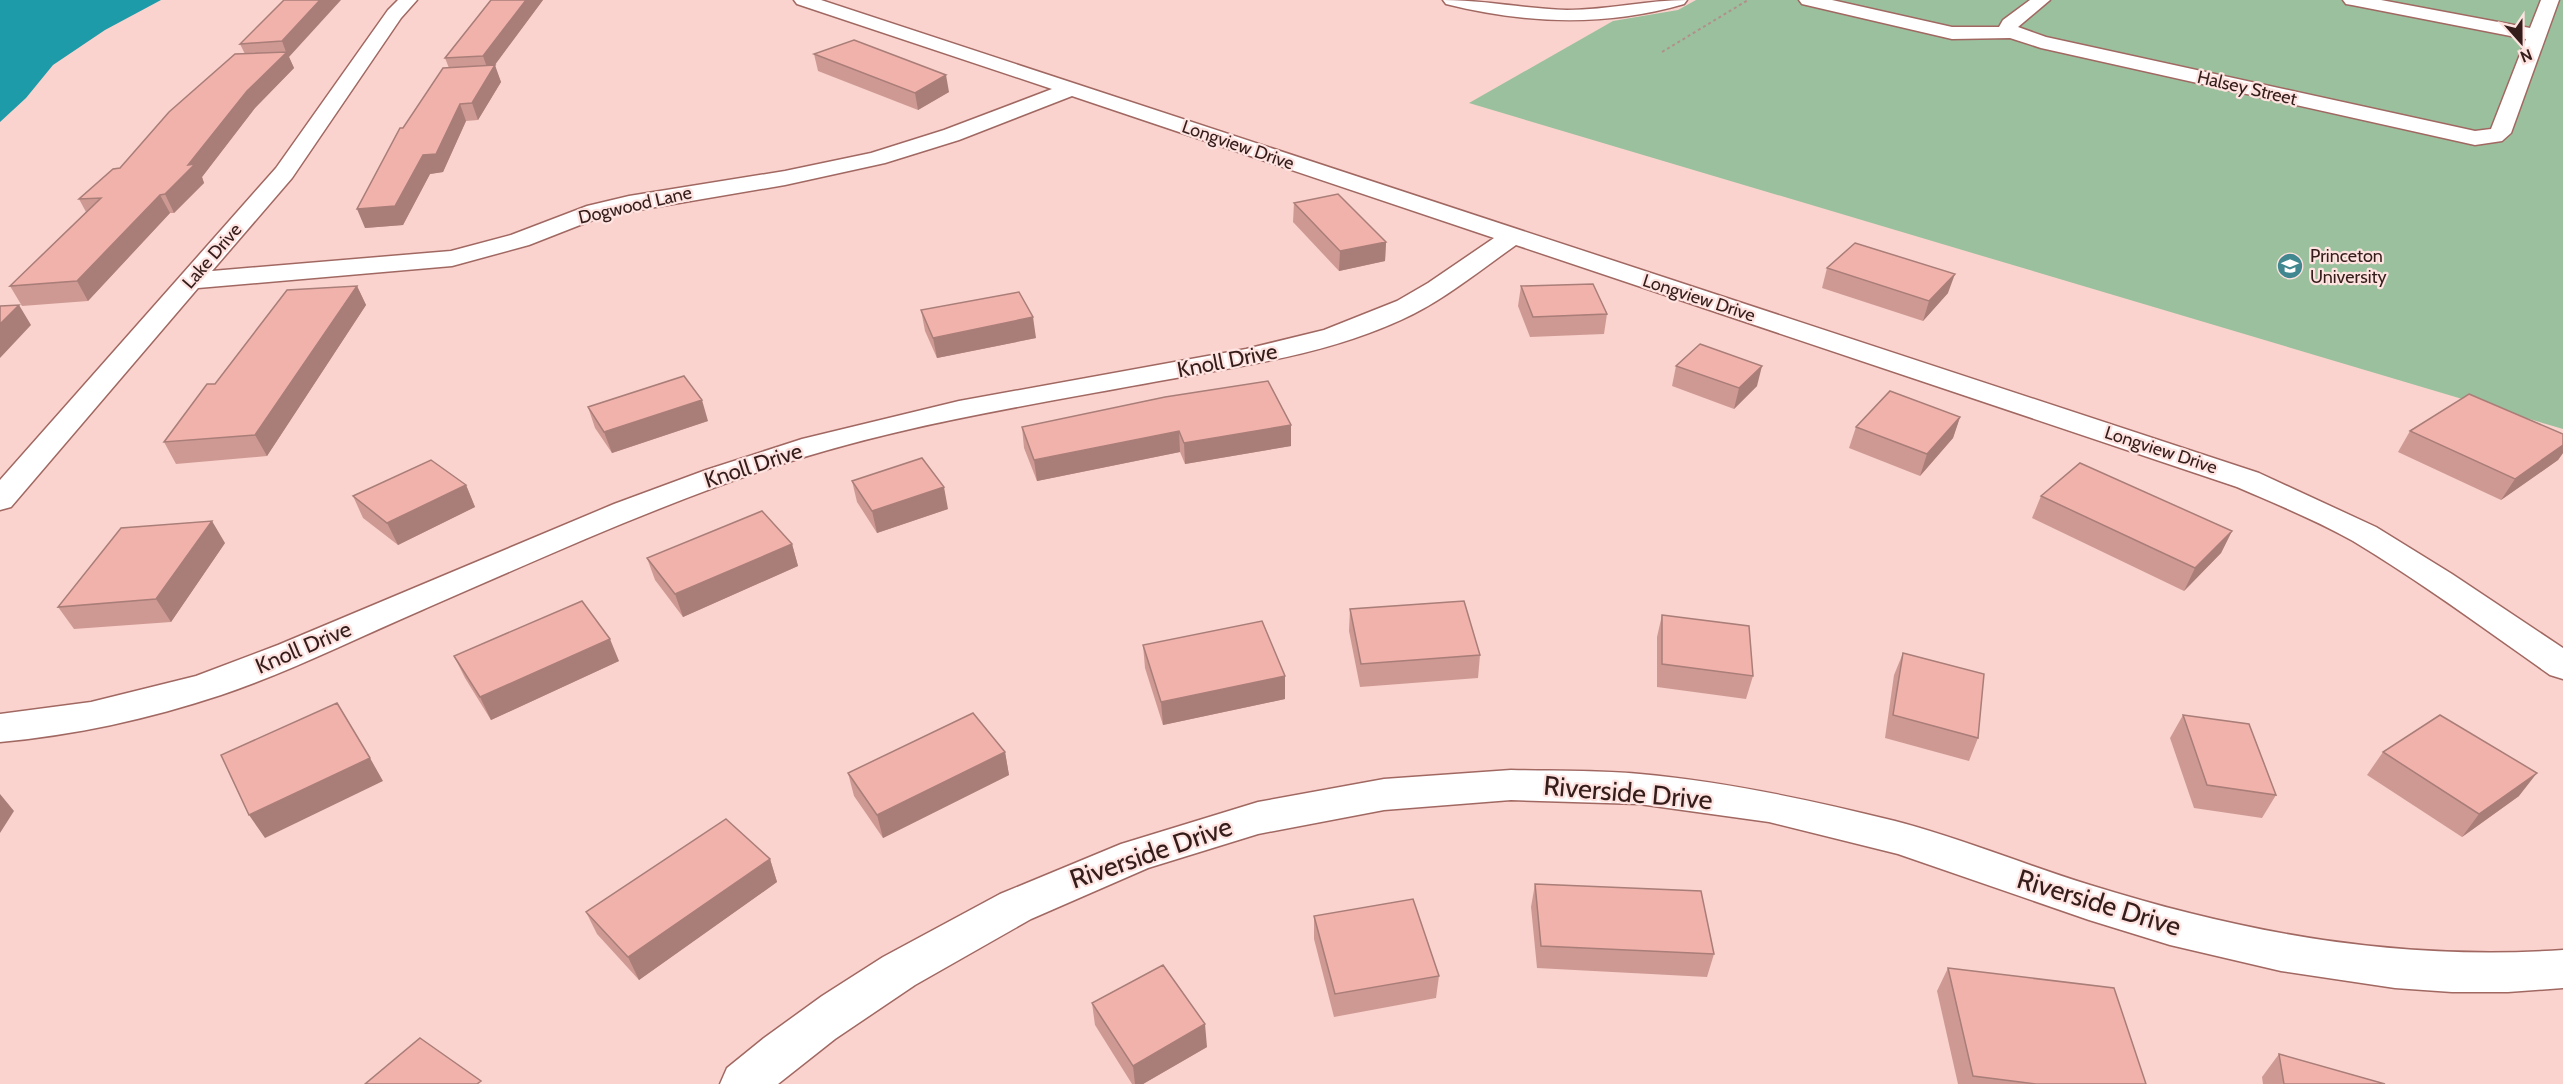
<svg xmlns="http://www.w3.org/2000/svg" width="2563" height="1084" viewBox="0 0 2563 1084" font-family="Cabin,sans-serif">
	<rect width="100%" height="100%" fill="#fad3ce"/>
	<path fill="#9bc09d" d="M1696 0H2563V429L1469 103 1613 21 1678 10Z"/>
	<path fill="#1e9ba9" d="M0 0H161L105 30 53 65 26 98 0 122Z"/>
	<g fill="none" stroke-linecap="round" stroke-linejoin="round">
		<g stroke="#a16862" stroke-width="3">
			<path id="minor" d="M398 0H417L401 18 292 178 212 271 451 251 511 235 587 206 629 196 785 171 871 153 944 130 1052 89 797 4 794 0H821L2259 473 2376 527 2452 574 2563 648V679L2550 675C2485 629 2421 582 2353 541 2316 520 2276 504 2237 487L1516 245C1479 271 1443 301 1401 320 1325 355 1240 366 1159 381 1030 405 898 425 773 467 653 507 537 560 422 610 355 639 289 672 221 695 149 719 75 735 0 742V714L91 702 196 676 278 645 614 504 706 470 802 439 959 401 1246 349 1324 330 1397 301 1428 283 1494 238 1072 96 959 140 885 163 785 185 603 216 529 245 452 266 198 288 11 507 0 510V480L276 168 388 10Z
				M1443 0C1485 0 1526 9 1567 10 1608 10 1647 0 1687 0L1684 4C1605 27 1526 24 1446 4Z
				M1799 0H1832L1952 27H1999L2003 20 2030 0H2050L2018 27 2046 37 2475 131 2491 129 2526 39 2352 5 2346 4 2343 0H2381L2530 28 2541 0H2559L2511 133 2502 141 2475 145 2041 48 2010 38 1952 39 1802 4Z
				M1511 770C1554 771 1598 770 1640 774 1727 782 1811 800 1895 821 1961 838 2025 865 2090 885 2247 934 2398 961 2563 950V988L2508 992H2452L2395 988 2281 971 2170 945 2089 920 1898 854 1769 822 1639 804 1511 800 1384 810 1258 834 1148 868 1031 919 915 985 835 1039 778 1084H720L727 1068 764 1038 822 996 883 957 1000 894 1121 844 1258 802 1384 779Z"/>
		</g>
		<path stroke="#b1908c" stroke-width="2" stroke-dasharray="3 3" stroke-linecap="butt" d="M1662 52 1748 0"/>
		<use href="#minor" fill="#fff" fill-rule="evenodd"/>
	</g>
	<path fill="#cf9993" d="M284 0 289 57 294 68 255 108 202 177 204 183 174 213H170L88 301 22 306 10 286 86 212 79 199 120 168 245 54 240 44Z
		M491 0H543L494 65 501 82 478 120 466 121 443 172 430 174 403 225 365 228 403 128 449 68 445 58Z
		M814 54 949 92 918 110 818 71Z
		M1294 203 1386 242 1385 261 1339 271 1293 222Z
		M1827 268 1948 293 1923 321 1822 288Z
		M357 286 366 305 267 456 176 464 164 442 215 384Z
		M1521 286 1607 314 1604 334 1530 337 1518 306Z
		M921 310 1036 338 937 358 925 331Z
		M1676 366 1757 386 1734 409 1672 386Z
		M1165 397 1291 446 1185 464 1180 452 1037 481 1024 448 1022 427Z
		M588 407 708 421 612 453 595 428Z
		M1960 417 1953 438 1920 476 1849 448 1856 427Z
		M2410 431 2563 434V453L2558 460 2501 500 2398 452Z
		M852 481 948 509 877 533 857 502Z
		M466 485 475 507 398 545 363 518 353 496Z
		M2041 496 2232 531 2221 553 2184 591 2032 518Z
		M225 543 171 622 74 629 58 607Z
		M792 544 798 566 683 617 655 580 647 558Z
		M1350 609 1480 655 1478 678 1360 687 1349 631Z
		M1662 615 1753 676 1746 699 1657 687V637Z
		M1143 645 1285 699 1163 725 1145 668Z
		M1903 653 1978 738 1969 761 1885 738 1894 675Z
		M454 656 619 661 491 720 465 678Z
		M2183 715 2276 795 2262 818 2194 808 2170 738Z
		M1005 752 1009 775 883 838 854 796 848 773Z
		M2383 752 2519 796 2462 837 2367 775Z
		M770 859 777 882 639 980 597 934 586 912Z
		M1535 884 1714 954 1707 977 1537 968 1531 907Z
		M1314 916 1439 976 1436 998 1334 1017 1314 939Z
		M1948 968 2146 1084H1958L1937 991Z
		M1092 1003 1207 1047 1143 1084H1132L1095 1025Z
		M2279 1054 2385 1084H2263L2262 1077Z"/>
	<path fill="#a97d78" d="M320 0H341L289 57 294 68 255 108 202 177 204 183 174 213 165 194 247 91 286 52 282 41Z
		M526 0H543L489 73 483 56Z
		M495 65 501 82 478 120 472 103Z
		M946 75 949 92 918 110 915 93Z
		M460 104 466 121 443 172 430 174 403 225 365 228 357 209 423 155Z
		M160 195 170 213 88 301 77 281Z
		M1386 242 1385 261 1339 271 1340 251Z
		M1955 274 1948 293 1923 321 1929 301Z
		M357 286 366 305 267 456 255 435Z
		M19 305 31 325 0 358V324Z
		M1033 317 1036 338 937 358 933 338Z
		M1762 366 1757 386 1734 409 1739 388Z
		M702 400 708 421 612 453 604 432Z
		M1960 417 1953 438 1920 476 1927 454Z
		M1291 425V446L1185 464 1184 443Z
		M1179 431 1180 452 1037 481 1034 460Z
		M2563 445V453L2558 460 2501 500 2515 479Z
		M466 485 475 507 398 545 387 523Z
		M944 487 948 509 877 533 872 511Z
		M212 521 225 543 171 622 156 599Z
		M2232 531 2221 553 2184 591 2195 568Z
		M792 544 798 566 683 617 675 594Z
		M610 639 619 661 491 720 480 697Z
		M1285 676V699L1163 725 1161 702Z
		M1005 752 1009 775 883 838 877 815Z
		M370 758 383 781 265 838 249 815Z
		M2537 773 2519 796 2462 837 2479 814Z
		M0 794 14 811 0 833Z
		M770 859 777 882 639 980 628 957Z
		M1205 1024 1207 1047 1143 1084H1135L1133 1066Z"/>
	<path fill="#f1b2ab" stroke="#a97d78" stroke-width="1.5" d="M284 0H320L282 41 240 44Z
		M491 0H526L483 56 445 58Z
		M854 40 946 75 915 93 814 54Z
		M287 52 247 91 188 165 195 164 165 194 160 195 77 281 10 286 101 198 79 199 113 169 120 168 169 112 235 54Z
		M495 65 472 103 460 104 436 154 423 155 395 206 357 209 400 128H403L443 68Z
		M1338 194 1386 242 1340 251 1294 203Z
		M1855 243 1955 274 1929 301 1827 268Z
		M1593 284 1607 314 1533 317 1521 286Z
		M357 286 255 435 164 442 207 384H215L287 290Z
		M1019 292 1033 317 933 338 921 310Z
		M19 305 0 324V306Z
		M1700 344 1762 366 1739 388 1676 366Z
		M684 376 702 400 604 432 588 407Z
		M1268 381 1291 425 1184 443 1179 431 1034 460 1022 427 1165 397Z
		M1890 391 1960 417 1927 454 1856 427Z
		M2469 394 2563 434V445L2515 479 2410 431Z
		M922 458 944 487 872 511 852 481Z
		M431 460 466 485 387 523 353 496Z
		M2080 463 2232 531 2195 568 2041 496Z
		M762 511 792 544 675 594 647 558Z
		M212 521 156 599 58 607 121 528Z
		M582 601 610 639 480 697 454 656Z
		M1464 601 1480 655 1361 664 1350 609Z
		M1662 615 1749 626 1753 676 1662 664Z
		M1262 621 1285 676 1161 702 1143 645Z
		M1903 653 1984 674 1978 738 1893 715Z
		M337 703 370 758 249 815 221 755Z
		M973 713 1005 752 877 815 848 773Z
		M2183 715 2249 724 2276 795 2207 785Z
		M2440 715 2537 773 2479 814 2383 752Z
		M726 819 770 859 628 957 586 912Z
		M1535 884 1701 891 1714 954 1541 946Z
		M1413 899 1439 976 1335 994 1314 916Z
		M1163 965 1205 1024 1133 1066 1092 1003Z
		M1948 968 2114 988 2146 1084H2036L1973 1076Z
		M420 1038 481 1081 477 1084H365Z
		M2279 1054 2385 1084H2284Z"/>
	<defs>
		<g id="university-disc" transform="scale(1.35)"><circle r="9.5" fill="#408790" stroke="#fee3e0"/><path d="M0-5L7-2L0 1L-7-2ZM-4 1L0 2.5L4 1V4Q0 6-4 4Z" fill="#fff"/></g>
	</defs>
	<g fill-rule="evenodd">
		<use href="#university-disc" x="2290" y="266"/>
	</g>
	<g text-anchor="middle" stroke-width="4.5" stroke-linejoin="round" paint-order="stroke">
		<g font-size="18" fill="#341d1b" stroke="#fee3e0">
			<text transform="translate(2247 88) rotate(13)" y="6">Halsey Street</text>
			<text transform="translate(1238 145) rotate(19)" y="6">Longview Drive</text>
			<text transform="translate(635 205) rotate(-13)" y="6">Dogwood Lane</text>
			<text transform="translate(212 256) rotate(-49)" y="6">Lake Drive</text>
			<text transform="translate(1699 298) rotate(18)" y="6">Longview Drive</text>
			<text transform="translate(2161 450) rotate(18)" y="6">Longview Drive</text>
		</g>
		<g font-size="18" fill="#341d1b" stroke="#fee3e0" text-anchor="start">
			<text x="2310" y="262">Princeton<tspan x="2310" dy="21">University</tspan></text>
		</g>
		<g font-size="22" fill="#341d1b" stroke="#fee3e0">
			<text transform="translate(1227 360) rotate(-11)" y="8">Knoll Drive</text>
			<text transform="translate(753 465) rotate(-18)" y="8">Knoll Drive</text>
			<text transform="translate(303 647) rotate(-23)" y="8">Knoll Drive</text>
		</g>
		<g font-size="27" fill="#341d1b" stroke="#fee3e0">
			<text transform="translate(1628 793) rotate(5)" y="9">Riverside Drive</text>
			<text transform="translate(1151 853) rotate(-19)" y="9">Riverside Drive</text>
			<text transform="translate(2099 903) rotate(17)" y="9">Riverside Drive</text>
		</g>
	</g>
	<g transform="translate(2521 42) rotate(159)" stroke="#fee3e0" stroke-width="4.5" paint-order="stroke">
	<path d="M0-4.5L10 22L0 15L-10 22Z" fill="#341d1b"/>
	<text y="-9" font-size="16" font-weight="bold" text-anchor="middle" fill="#341d1b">N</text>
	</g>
</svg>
